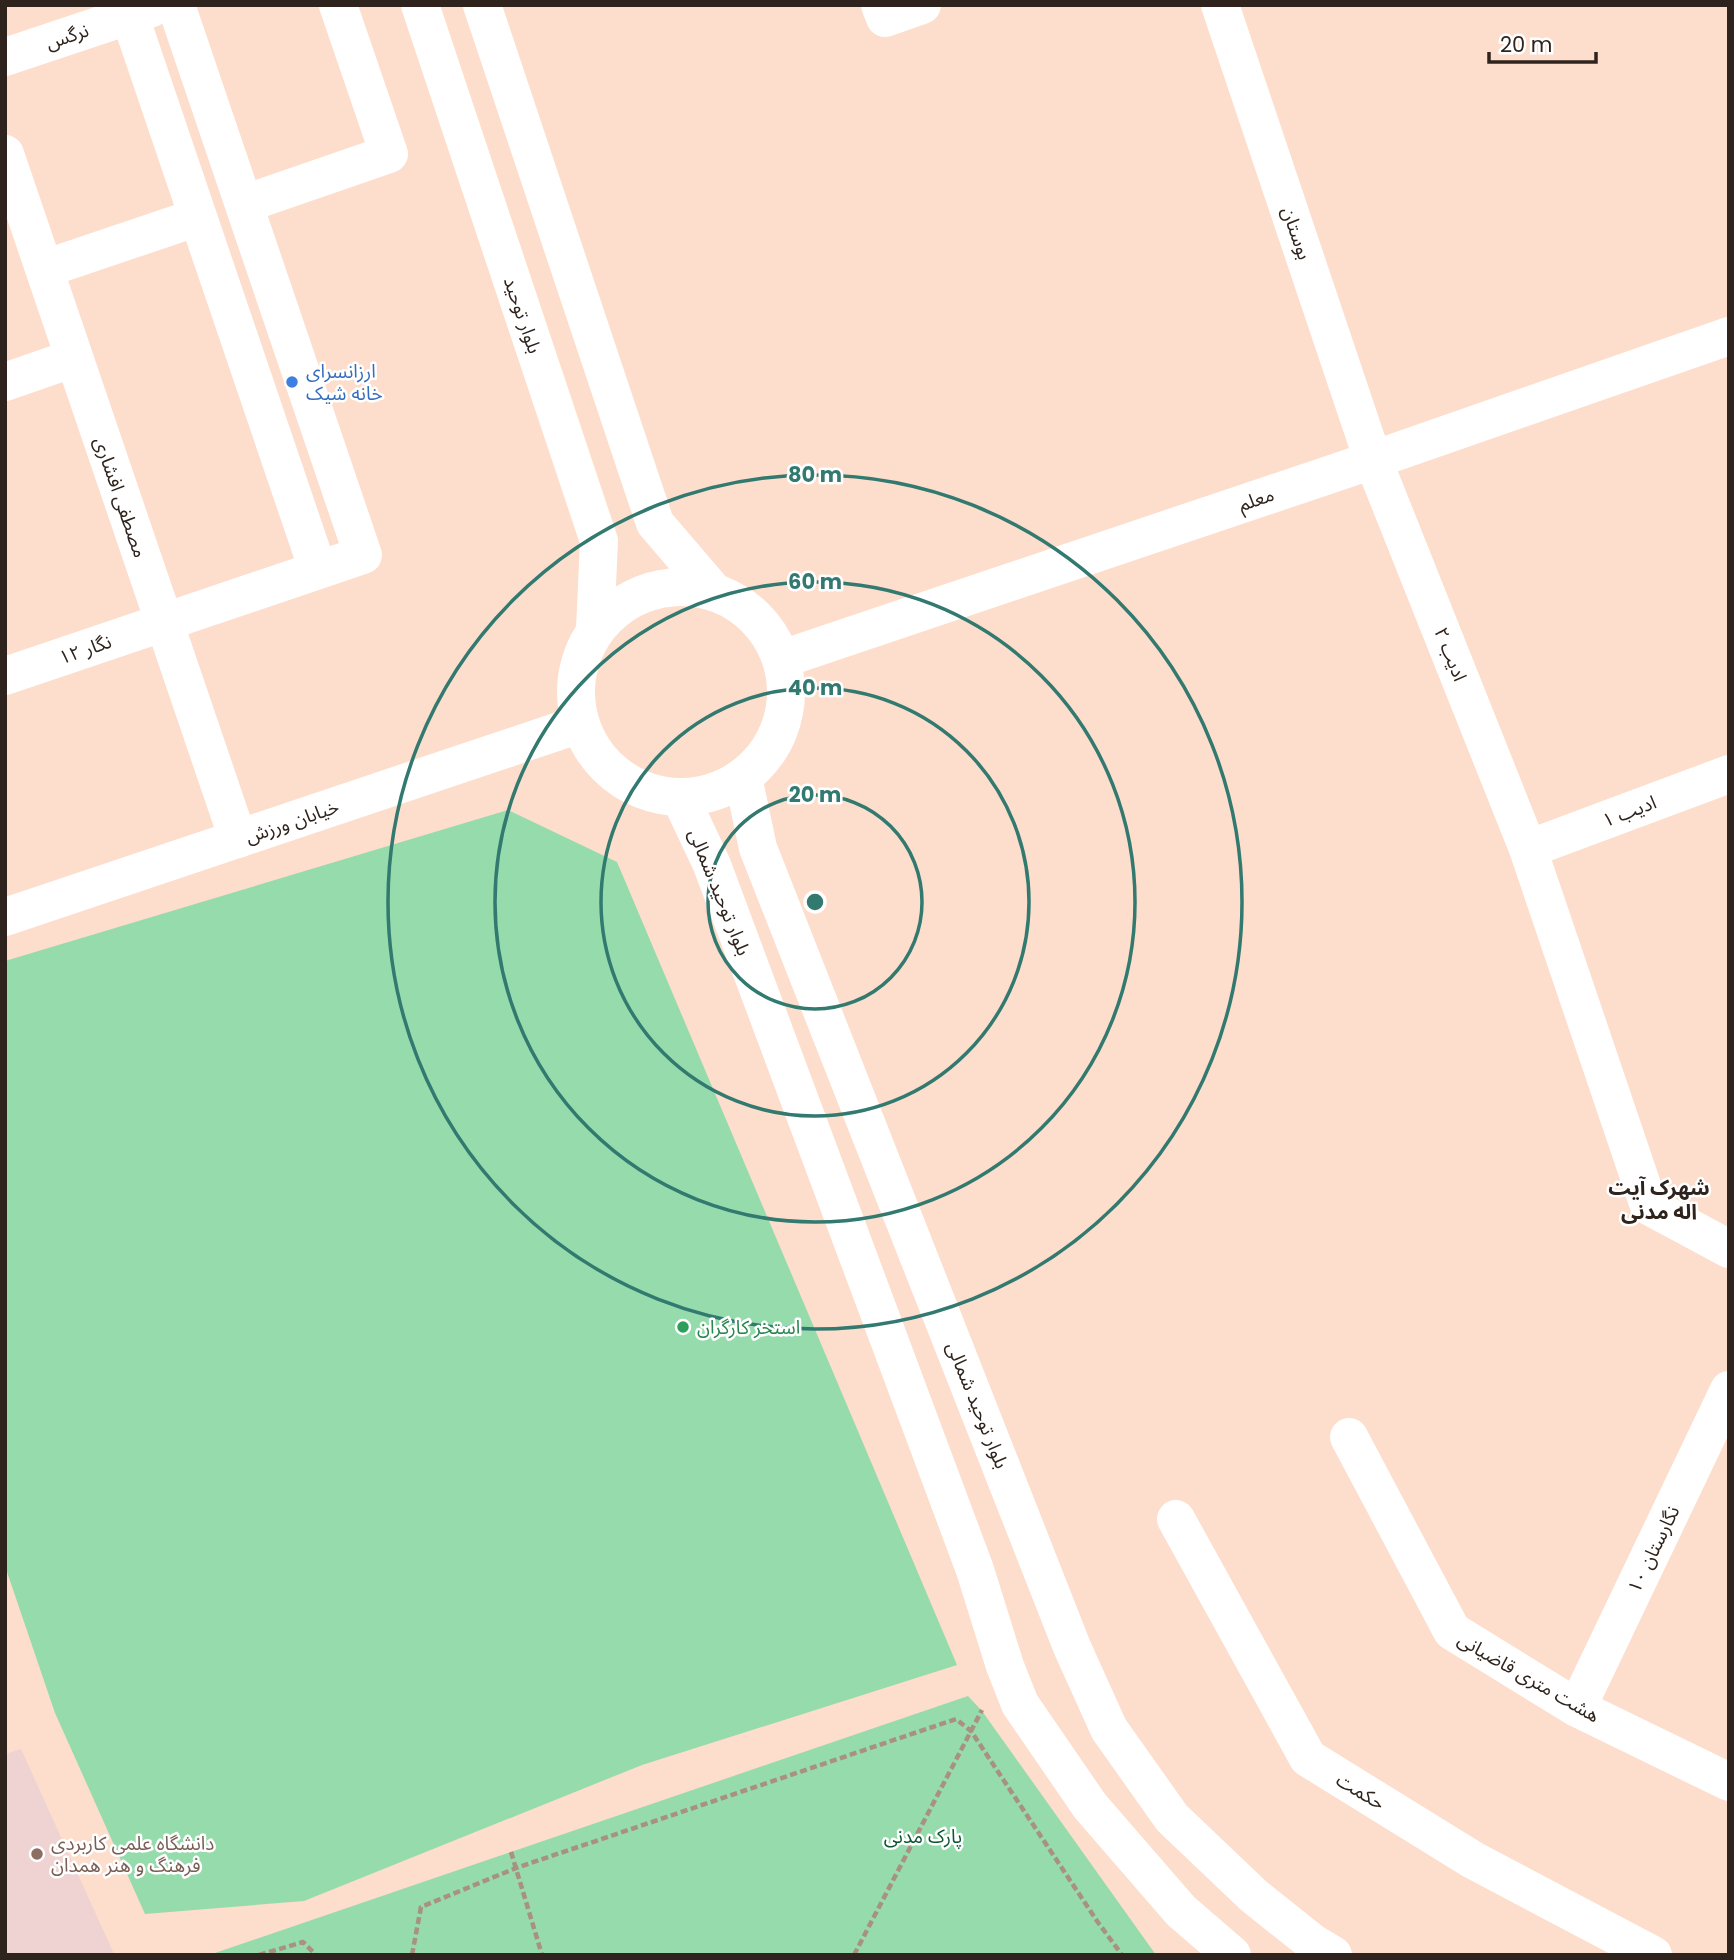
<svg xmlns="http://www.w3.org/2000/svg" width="1734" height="1960" viewBox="0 0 1734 1960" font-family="Poppins,'Noto Sans Arabic',sans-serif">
	<rect width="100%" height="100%" fill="#fdddcb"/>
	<path fill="#eed3d2" d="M21 1749 114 1954 5 1955V1754Z"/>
	<path fill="#96dbac" d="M508 810 617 862 957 1665 642 1765 304 1901 145 1914 55 1713 5 1566V961Z
		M968 1696 982 1711 1156 1955H209Z"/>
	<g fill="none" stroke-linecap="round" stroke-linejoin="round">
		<path stroke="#a89083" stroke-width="4.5" stroke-dasharray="7 3.5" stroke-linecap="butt" d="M511 1852 542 1955
			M259 1955 303 1942 316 1955
			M412 1955 421 1907 516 1868 956 1719 971 1731 1097 1921 1122 1955
			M854 1955 982 1710"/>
		<path stroke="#fff" stroke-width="38" d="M126 5 318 570
			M880 5 885 18 922 5
			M1220 5 1373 460 1528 849 1649 1206 1729 1249
			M5 57 152 8
			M5 154 238 839
			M244 204 389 154 338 5
			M44 269 198 217
			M5 382 74 358
			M5 676 363 555 176 5
			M1528 849 1729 774
			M1349 1437 1452 1631 1577 1708 1729 1782
			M1176 1519 1308 1758 1473 1860 1653 1955
			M1577 1708 1729 1390"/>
		<path stroke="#fff" stroke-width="38" d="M420 5 599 541 595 629
			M482 5 655 523 714 592
			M576 692a105 105 0 1 1 210 0a105 105 0 1 1-210 0Z
			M782 659 1373 460 1729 336
			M743 777 758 848 1072 1647 1109 1729 1172 1818 1254 1896 1313 1943 1333 1955
			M680 797 712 865 975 1570 1005 1666 1020 1704 1090 1806 1181 1911 1232 1955
			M5 917 580 724"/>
	</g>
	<g fill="none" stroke="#327970" stroke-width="3.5">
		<circle cx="815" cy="902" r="107"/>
		<circle cx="815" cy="902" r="214"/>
		<circle cx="815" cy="902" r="320"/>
		<circle cx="815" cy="902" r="427"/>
	</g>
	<circle fill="#3f7fe0" stroke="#fff" stroke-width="2.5" cx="292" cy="382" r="7"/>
	<circle fill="#2e9e5b" stroke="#fff" stroke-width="2.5" cx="683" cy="1327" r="7"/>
	<circle fill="#8d6e63" stroke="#fff" stroke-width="2.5" cx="37" cy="1854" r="7"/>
	<g text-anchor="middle" stroke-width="5" stroke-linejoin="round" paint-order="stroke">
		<g font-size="19" fill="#2f241d" stroke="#fff">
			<text transform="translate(67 36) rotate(-19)" y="7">نرگس</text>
			<text transform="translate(1297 233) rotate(71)" y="7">بوستان</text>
			<text transform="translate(523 315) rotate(71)" y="7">بلوار توحید</text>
			<text transform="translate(121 497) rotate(71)" y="7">مصطفی افشاری</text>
			<text transform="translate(1256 499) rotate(-19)" y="7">معلم</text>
			<text transform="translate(85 649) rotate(-19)" y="7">نگار ۱۲</text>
			<text transform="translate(1451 654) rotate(68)" y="7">ادیب ۲</text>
			<text transform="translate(1629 811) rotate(-21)" y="7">ادیب ۱</text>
			<text transform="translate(292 821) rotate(-19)" y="7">خیابان ورزش</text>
			<text transform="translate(720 892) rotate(68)" y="7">بلوار توحید شمالی</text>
			<text transform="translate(978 1405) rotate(68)" y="7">بلوار توحید شمالی</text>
			<text transform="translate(1653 1549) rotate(-64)" y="7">نگارستان ۱۰</text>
			<text transform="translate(1529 1677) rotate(30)" y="7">هشت متری قاضیانی</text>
			<text transform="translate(1361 1791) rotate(31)" y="7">حکمت</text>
		</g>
		<g font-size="19" fill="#366cbe" stroke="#fff" text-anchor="start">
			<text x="306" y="378">ارزانسرای<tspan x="306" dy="22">خانه شیک</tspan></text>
		</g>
		<g font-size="19" fill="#27864d" stroke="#fff" text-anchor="start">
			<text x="697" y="1334">استخر کارگران</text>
		</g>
		<g font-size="19" fill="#09562f" stroke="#fff">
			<text x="923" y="1843">پارک مدنی</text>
		</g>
		<g font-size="19" fill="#785e54" stroke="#fff" text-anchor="start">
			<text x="51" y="1850">دانشگاه علمی کاربردی<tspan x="51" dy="22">فرهنگ و هنر همدان</tspan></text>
		</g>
		<g font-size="21" font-weight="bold" fill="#2f241d" stroke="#fff">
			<text x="1659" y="1195">شهرک آیت<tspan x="1659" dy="24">اله مدنی</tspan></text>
		</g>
	</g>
	<circle cx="815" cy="902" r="10" fill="#327970" stroke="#fff" stroke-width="3.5"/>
	<g font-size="21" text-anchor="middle" font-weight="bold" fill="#327970" stroke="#fff" stroke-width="5" stroke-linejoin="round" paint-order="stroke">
		<text x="815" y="482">80 m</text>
		<text x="815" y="589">60 m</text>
		<text x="815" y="695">40 m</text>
		<text x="815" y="802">20 m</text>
	</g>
	<rect width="1734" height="1960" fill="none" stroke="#2f241d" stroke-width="14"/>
	<path d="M1489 52v10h107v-10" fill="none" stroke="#2f241d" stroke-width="3.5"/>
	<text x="1500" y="52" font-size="21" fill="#2f241d" stroke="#ffffff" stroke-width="5" paint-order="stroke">20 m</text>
</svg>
